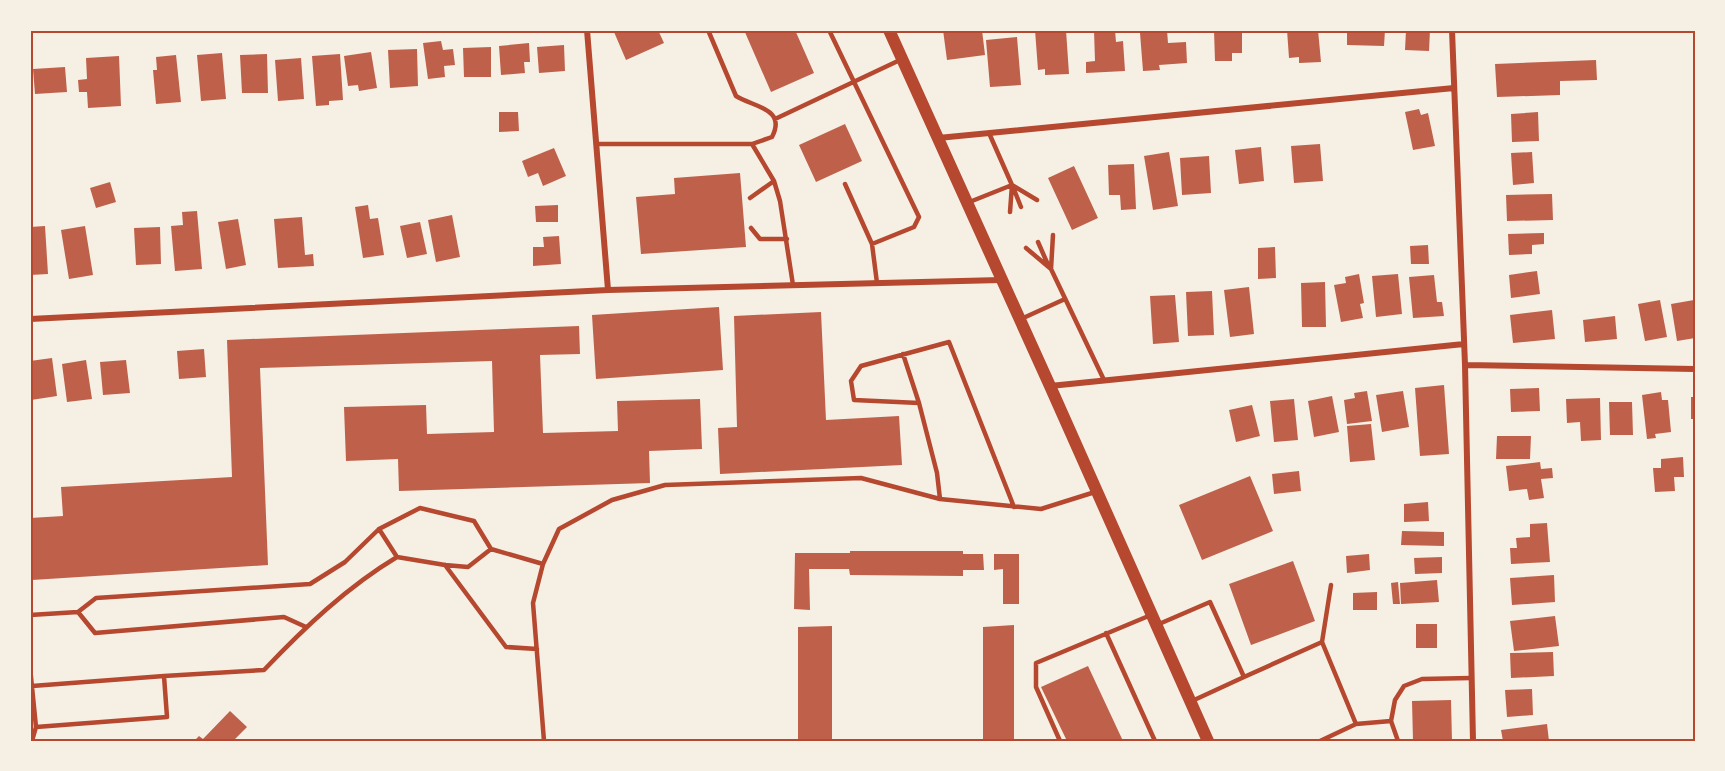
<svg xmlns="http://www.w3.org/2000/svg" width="1725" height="771" viewBox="0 0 1725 771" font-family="'IBM Plex Sans',sans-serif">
	<rect width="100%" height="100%" fill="#f6efe4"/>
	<path fill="#bf614a" d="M619 30H658L664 43 626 60 614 32Z
		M744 30H795L814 73 771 92Z
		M943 30H982L985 55 947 60Z
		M1035 30H1066L1069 74 1045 75V69L1038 70Z
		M1094 30H1115L1116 42 1123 41 1125 71 1086 73V62L1095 61Z
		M1153 30H1167L1168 43 1186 42 1187 63 1159 65 1160 70 1143 71 1140 33 1154 32Z
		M1214 30H1242V53H1232V61H1215Z
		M1287 30H1318L1321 62 1299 63V57L1289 58Z
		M1347 30H1385L1384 46 1347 45Z
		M1406 30H1430L1429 51 1405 50Z
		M1017 37 1021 85 990 87 986 40Z
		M441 41 443 50 453 49 455 65 444 66 445 77 428 79 423 43Z
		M529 43 530 62H524L525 73 501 75 499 46Z
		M564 45 565 71 539 73 537 47Z
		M491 47V77H464L463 48Z
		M417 49 418 86 390 88 388 50Z
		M371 52 377 88 359 91 358 85 348 86 344 56Z
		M222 53 226 99 201 101 197 55Z
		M267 54 268 93H242L240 55Z
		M340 54 343 100 329 101V105L316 106 312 56Z
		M176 55 181 102 156 104 153 70H157L156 57Z
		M119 56 121 106 88 108 87 92H79L78 80 87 79 86 58Z
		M301 58 304 99 278 101 275 60Z
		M1596 60 1597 80 1560 81V95L1497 97 1495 64Z
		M65 67 67 92 35 94 33 69Z
		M1419 109 1421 115 1428 113 1435 146 1413 150 1405 112Z
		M499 112H518L519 131 499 132Z
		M1538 112 1539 141 1512 142 1511 114Z
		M845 124 862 161 816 182 799 145Z
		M1320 144 1323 181 1294 183 1291 146Z
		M1261 147 1264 181 1239 184 1235 150Z
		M554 148 566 176 543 186 538 173 528 177 522 161Z
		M1169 152 1178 206 1153 210 1144 156Z
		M1532 152 1534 183 1513 185 1511 153Z
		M1209 156 1211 193 1182 195 1180 158Z
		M1134 164 1136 209 1121 210 1120 195H1109L1108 165Z
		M1074 166 1098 218 1072 230 1048 178Z
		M740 173 746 247 641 254 636 197 675 194 674 178Z
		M110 182 116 202 96 208 90 188Z
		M1552 194 1553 220 1507 221 1506 195Z
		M368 205 370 219 378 218 384 255 363 258 355 207Z
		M558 205V222H536L535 206Z
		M197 211 202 269 175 271 171 226 183 225 182 212Z
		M452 215 460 257 436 262 428 220Z
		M302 217 305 255 313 254 314 266 278 268 274 219Z
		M238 219 246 265 226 269 218 222Z
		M420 222 427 254 407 258 400 226Z
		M45 226 48 274 30 275V227Z
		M85 226 93 275 69 279 61 230Z
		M160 227 161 264 136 265 134 228Z
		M1544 233V244L1532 245V254L1509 255 1508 234Z
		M559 236 561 264 533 266V247H544L543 237Z
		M1428 245 1429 264H1411L1410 246Z
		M1275 247 1276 278 1258 279V248Z
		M1537 271 1540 294 1511 298 1509 275Z
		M1359 274 1364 303 1360 304 1363 318 1341 322 1334 285 1346 283 1345 277Z
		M1398 274 1402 314 1376 317 1372 276Z
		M1434 275 1437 302H1442L1444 316 1413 318 1409 277Z
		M1325 282 1326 327H1302L1301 283Z
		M1249 287 1254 334 1230 337 1224 290Z
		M1212 291 1214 335 1188 336 1186 292Z
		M1175 295 1179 342 1153 344 1150 296Z
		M1660 300 1667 337 1645 341 1638 304Z
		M1694 300 1695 338 1677 341 1671 304Z
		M719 307 723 370 596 379 592 315Z
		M1552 310 1555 339 1513 343 1510 315Z
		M821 312 826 420 899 416 902 465 720 474 718 428 737 427 734 316Z
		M1615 316 1617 339 1585 342 1583 320Z
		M579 326 580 354 540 355 543 433 618 431 617 401 700 399 702 449 649 451 650 483 399 491 398 459 346 461 344 407 426 405 427 434 494 432 492 361 260 368 268 565 32 580 30 518 63 516 61 487 232 477 227 340Z
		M204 349 206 377 179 379 177 351Z
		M52 358 57 396 31 400 30 361Z
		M86 360 92 399 67 402 62 364Z
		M126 360 130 393 103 395 100 362Z
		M1444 385 1449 454 1420 456 1415 388Z
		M1539 388 1540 411 1511 412 1510 389Z
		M1367 391 1372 421 1347 424 1344 400 1355 398 1354 393Z
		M1403 391 1409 427 1382 432 1376 395Z
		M1661 392 1662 400H1668L1671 432 1655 434 1656 438 1647 439 1642 395Z
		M1332 396 1339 432 1314 437 1308 401Z
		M1691 397H1695V419H1691Z
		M1600 398 1601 440 1581 441 1580 422 1567 423 1566 399Z
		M1294 399 1298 440 1274 442 1270 401Z
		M1609 402H1632L1633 435H1610Z
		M1252 405 1260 436 1236 442 1229 410Z
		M1371 424 1375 460 1350 462 1347 426Z
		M1497 436H1531L1530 459H1496Z
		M1683 457 1684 477H1674L1675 491 1655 492 1653 468H1661V459Z
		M1540 462 1541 469 1552 468 1553 478 1541 479 1544 498 1529 500 1527 489 1509 491 1506 466Z
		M1299 471 1301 491 1274 494 1272 474Z
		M1250 476 1273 531 1202 560 1179 505Z
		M1428 502 1429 521 1404 522V504Z
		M1547 523 1550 562 1511 564 1510 548H1517L1516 538 1530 537V524Z
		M1402 531 1444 532V546L1401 545Z
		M850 551H963V554H983L984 570H963V576L850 575 849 569H809L810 610 794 609 795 553H850Z
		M994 554H1019V604H1003V569L994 570Z
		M1369 554 1370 570 1347 573 1346 556Z
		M1442 557V573L1415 574 1414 558Z
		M1293 561 1315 621 1251 645 1229 584Z
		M1554 575 1555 602 1512 605 1510 578Z
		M1437 580 1439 602 1401 604 1400 583Z
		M1398 582 1400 604H1393L1391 583Z
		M1377 592V610H1353V593Z
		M1555 616 1559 646 1514 651 1510 621Z
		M1416 624H1437V648H1416Z
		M1014 625V741H983V627Z
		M832 626V741H798V627Z
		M1553 652 1554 676 1511 678 1510 653Z
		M1088 666 1123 741H1067L1041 687Z
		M1532 689 1533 715 1507 717 1505 690Z
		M1451 700 1452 741H1413L1412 701Z
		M230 711 247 727 233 741H194L199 736 203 739Z
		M1547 724 1549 741H1503L1501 730Z"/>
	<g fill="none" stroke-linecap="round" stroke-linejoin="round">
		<path stroke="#b5482f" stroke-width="4.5" d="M708 30 736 96C753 107 787 108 772 137L752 144 774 181 780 201 793 285
			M829 30 919 217 914 227 872 244 845 184
			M775 119 900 60
			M989 133 1012 185 1037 200
			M596 144H752
			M1013 187 1021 207
			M750 198 774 181
			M967 203 1012 185
			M1010 212 1012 185
			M751 228 760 239H787
			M1053 235 1051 269 1104 380
			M1038 242 1049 267
			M872 244 877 283
			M1026 248 1051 269
			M1021 319 1065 299
			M903 354 919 403
			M940 499 937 473 919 403 854 400 851 381 861 366 949 342 1014 507
			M379 529 397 557
			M445 565 506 647 537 649
			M1331 585 1322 642 1356 724
			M78 612 95 633 284 617 306 627
			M30 615 78 612 96 598 310 584 345 562 379 529 420 508 474 521 491 549 543 564
			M1159 624 1210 602 1244 677 1192 701
			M1106 633 1155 741
			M30 667 36 727 167 717 164 676 264 670C304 628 347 587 397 557L445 565 468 567 491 549
			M1244 677 1322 642
			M32 686 164 676
			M32 741 36 727
			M544 741 533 603 543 564 559 529 612 500 665 485 861 478 940 499 1041 509 1095 492
			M1060 741 1036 687V663L1151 615
			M1320 741 1356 724 1391 721
			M1398 741 1391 721 1395 700 1404 686 1422 679 1471 678"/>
		<path stroke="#b5482f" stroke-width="6" d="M587 30 608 290
			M1452 30 1465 365 1473 741
			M938 138 1454 88
			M30 319 608 290 1001 280
			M1465 365 1695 369
			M1050 386 1464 344"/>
		<path stroke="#b5482f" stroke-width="12" d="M889 30 1050 386 1208 741"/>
	</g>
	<rect width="1725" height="771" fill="none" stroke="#f6efe4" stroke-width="63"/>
	<rect x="32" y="32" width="1662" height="708" fill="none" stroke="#b5482f" stroke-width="2"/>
</svg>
